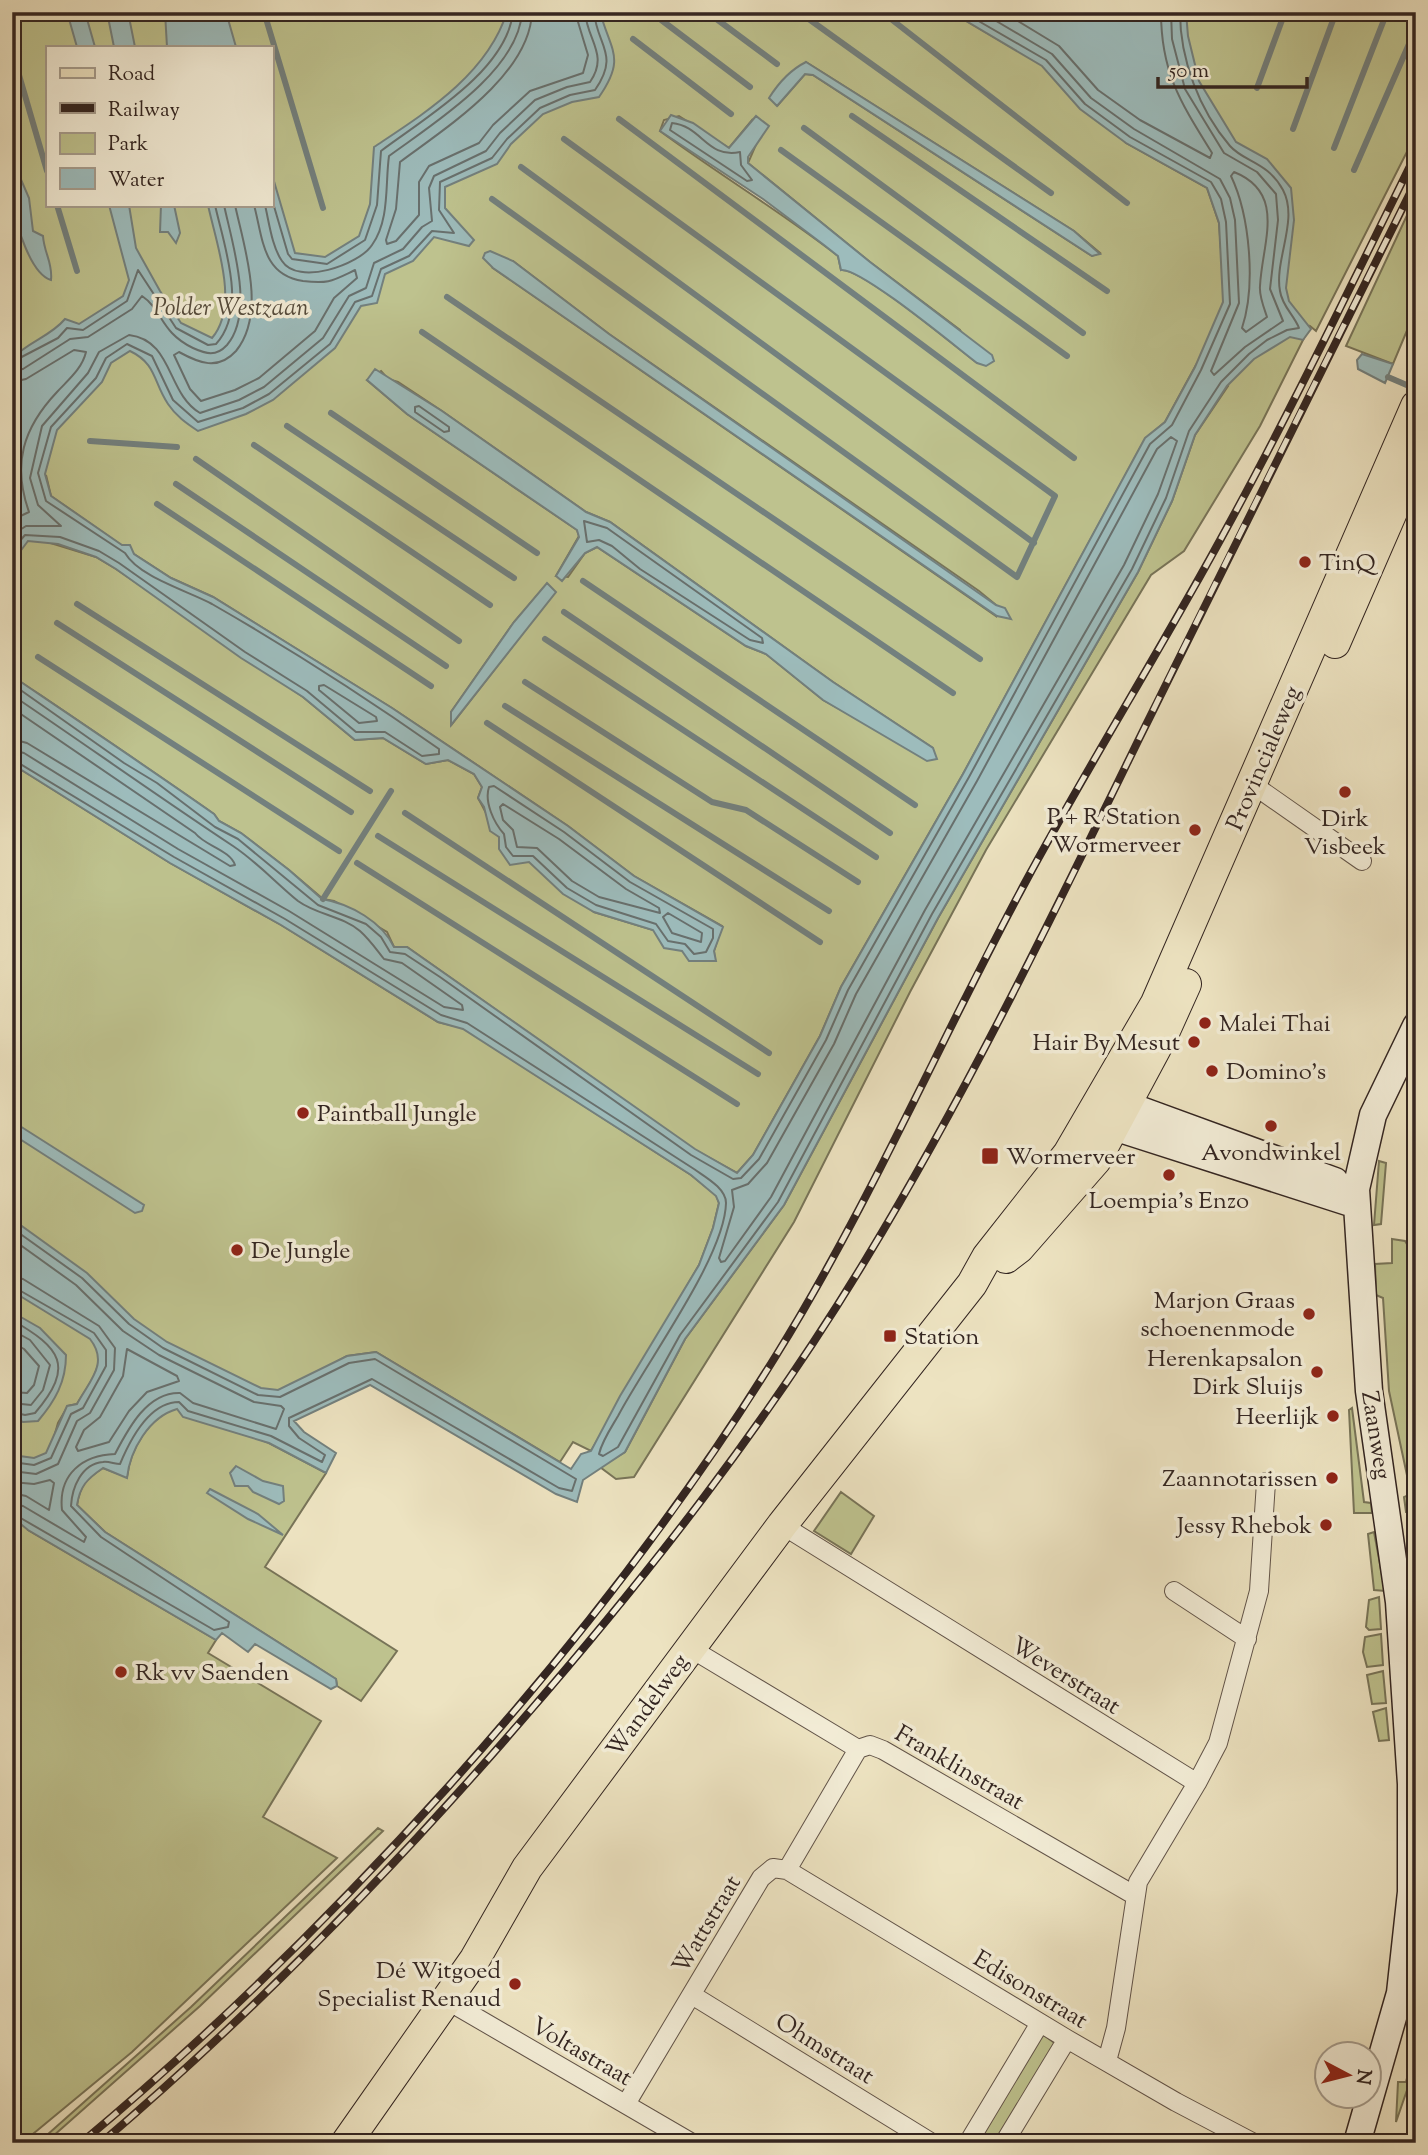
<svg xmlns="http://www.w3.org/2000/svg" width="1428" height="2155" viewBox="0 0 1428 2155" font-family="'Sorts Mill Goudy',serif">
	<rect width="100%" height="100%" fill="#ede3c1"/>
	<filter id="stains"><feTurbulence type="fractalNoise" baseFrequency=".00286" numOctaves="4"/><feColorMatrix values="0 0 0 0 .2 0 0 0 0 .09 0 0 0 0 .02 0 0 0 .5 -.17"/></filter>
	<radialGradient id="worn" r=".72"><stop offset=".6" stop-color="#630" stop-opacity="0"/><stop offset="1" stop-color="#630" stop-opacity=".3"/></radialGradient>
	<path fill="#bec28e" stroke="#787458" stroke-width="2" fill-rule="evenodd" d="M12 12H951L1014 49 961 12H1416V134L1316 331 1310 326 1260 426 1184 551 1151 575 986 850 910 992 794 1222 634 1477 616 1479 600 1467 625 1452 685 1339 784 1205 938 918 1138 572 1172 501 1195 435 1228 386 1196 365 1165 422 1145 439 963 774 841 987 820 1036 753 1155 737 1173 695 1150 407 947H394L387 932 334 901 323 899 289 870 241 833 219 821 214 814C147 767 80 722 12 676ZM47 47H271V205H47ZM806 62 1074 231 1100 253 1092 256 813 75 805 74 777 106ZM1087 105 1211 189 1224 234 1221 250 1219 223 1207 188 1126 143ZM679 116 729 148 752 120 758 140 748 163 870 262 960 330 977 363C955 346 861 267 841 270L838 256C780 211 718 174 660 131L664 120ZM513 261 609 334 979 591 996 605V616L493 268ZM381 371 388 379 398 382 442 411 586 512 610 522 833 682 933 748 879 731 823 700 766 654 746 646 597 547 585 553 568 577 556 576 579 536 577 530 407 414 367 380ZM46 475 51 496 134 554 171 578 213 597 392 708 568 826 634 876 722 926 714 951 715 961H703L682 951 653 930 594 912 499 837 478 798 482 787 474 774 448 760 426 764 383 738 355 740 303 697 116 569 96 557 44 541ZM547 584 555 592 452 724 451 712 514 622Z
		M1416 196V309L1393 364 1346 346Z
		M12 764 170 863 281 925 438 1022 463 1028 691 1175 716 1195 719 1203 713 1228 699 1265 591 1451 573 1442 560 1462 376 1352 347 1356 278 1394 99 1351C101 1371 87 1387 77 1404L68 1406 58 1423 28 1530 216 1640 208 1653 321 1721 263 1817 337 1858 132 2052 22 2143H12Z
		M1379 1161 1386 1163 1381 1224 1374 1225Z
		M1392 1239 1405 1241 1410 1249 1416 1342V1511L1406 1512 1404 1497 1411 1494 1389 1391 1383 1298 1376 1295 1375 1264 1392 1263Z
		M177 1408 269 1443 326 1473 265 1567 397 1651 361 1701 337 1686 336 1679 105 1532 77 1505C80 1485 86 1479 103 1468L127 1477C130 1449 149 1417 177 1408Z
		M1352 1408 1364 1502 1371 1503 1372 1513H1354L1349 1410Z
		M841 1492 874 1516 851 1554 814 1531Z
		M1374 1532 1385 1591 1374 1590 1368 1534Z
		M1379 1597 1381 1629 1369 1630 1366 1627 1369 1600Z
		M1381 1634 1383 1665 1367 1667 1363 1652 1365 1637Z
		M1383 1671 1386 1703 1372 1704 1367 1675Z
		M1386 1708 1389 1740 1379 1741 1373 1712Z
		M378 1828 383 1831 200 2006 52 2137 45 2143H38L191 2007Z
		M1040 2032 1057 2045 998 2143H975Z
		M1416 2043V2064L1396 2122 1398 2082H1406Z"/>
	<path fill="#9dbcbc" stroke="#73807e" stroke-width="2" d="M67 12H85L95 47H77Z
		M107 12H128L135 47H114Z
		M165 12H226L236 47H167Z
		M507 12H600C611 52 626 58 599 97L572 102 543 114 511 144 497 164 445 187V208L474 240 469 246 434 237 413 261 385 274 377 303 361 306 335 348 273 400 246 414 198 431C186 423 176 416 168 404 153 382 157 364 130 351L111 363 102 382 57 430 45 474 51 496 122 545H130L134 554 171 578 213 597 392 708 568 826 634 876 723 927 714 951 716 961H689L682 951 664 948 653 930 594 912 563 894 529 862 510 865 499 849V837L490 831 484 807 478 798 482 787 474 774 448 760 426 764 383 738 355 740 303 697 241 658 116 569 96 557 58 544 28 541 16 557 17 597 12 604V359C27 342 50 337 65 319L79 324 123 296 129 280 109 205H129L136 248 160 291 181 323 212 338C240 305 216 243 208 205H271V171L295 253 325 257 359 236 370 204 374 147C425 113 487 75 507 12Z
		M951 12H1186L1188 36 1199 81 1236 142 1267 159 1291 188 1294 220 1286 288 1289 301 1311 329 1303 340 1290 337 1254 359 1227 386 1195 435 1172 501 1138 572 938 918 784 1205 685 1339 625 1452 583 1480 577 1502 556 1494 370 1385 294 1421 304 1432 336 1453 326 1473 269 1443 183 1417 177 1409C149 1417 130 1450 127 1478L103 1468C87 1479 80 1486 77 1505L105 1532 336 1679 337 1686 331 1689 255 1644 248 1652 222 1633 216 1640 28 1530 12 1517V1455L34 1458 46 1453 67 1406 77 1404C90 1380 109 1363 90 1339L12 1291V1219L87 1273 134 1319 167 1342 261 1388 278 1390 347 1356 376 1352 571 1469 581 1454 591 1451 620 1396 699 1265 713 1228 719 1203 716 1196 691 1175 463 1029 438 1022 281 925 170 863 12 764V676C80 722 147 767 214 814L219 821 241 833 289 870 322 899C351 904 382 922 394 947H407L695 1149 737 1173 753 1155 820 1036 841 987 963 774 1145 438 1165 422 1195 367 1223 302 1219 223 1207 188 1126 143 1080 109 1042 66Z
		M806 62 1074 231 1100 254 1092 256 813 75 805 74 777 106 769 98C779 82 790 70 806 62Z
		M671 115 693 123 729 148 756 116 769 126 748 157V163L870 262 992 355 994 361 986 366 977 363C956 347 860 267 841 270L838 256 824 245 763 199 660 131Z
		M12 141 19 156V175L29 198 33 231 43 236C44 253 53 263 51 280 30 274 16 223 12 203 9 184 12 160 12 141Z
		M161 205H174L180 233 176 243 168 232H160Z
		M490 251 513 261 609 334 996 605 1005 608 1011 619 997 616 493 268 483 258 485 253Z
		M1362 354 1393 364 1385 383 1358 369 1357 360Z
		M375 369 442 411 586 512 610 522 833 682 933 748 937 759 927 761 823 700 766 654 746 646 597 547 585 553 562 581 556 576 579 537 577 530 407 414 367 380Z
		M547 583 556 592 451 725V712L514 622Z
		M12 1121 144 1205 142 1211 135 1213 12 1134Z
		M12 1312 40 1328 66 1355C66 1382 55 1401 38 1421L23 1422 12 1418Z
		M236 1466 263 1481 283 1486 284 1501 279 1504 253 1492 248 1486H235L230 1473Z
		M210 1489 258 1514 283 1535 248 1519 207 1493Z"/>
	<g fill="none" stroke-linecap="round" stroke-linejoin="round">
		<path stroke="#68706e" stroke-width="2" d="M532 12C530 75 444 129 400 162L396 209 386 240 387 244 396 241 419 215V182L429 166 479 143 493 125 530 91 583 73 588 55 575 12
			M981 12 1052 54 1091 98 1134 129 1220 179 1230 198 1235 220 1239 303 1211 371 1214 375 1245 347 1283 321 1270 289 1278 220 1276 194 1257 172 1224 153 1185 89 1172 39 1171 12
			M1003 12 1059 46 1098 90 1140 120 1210 158 1212 153C1181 103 1161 73 1161 12
			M672 123C702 126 707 159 740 152L741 165 752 180 747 181 670 130Z
			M1234 172C1287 193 1262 243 1260 286 1259 296 1264 308 1267 317L1246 332 1242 328C1256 286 1250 216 1231 176Z
			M271 196 288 254 292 259 327 264 365 240 377 205 381 151C423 119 507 71 513 12
			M235 205C244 247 267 313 236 351 218 371 199 363 179 352L174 355 190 389 201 401 235 390 259 378 315 331 334 298 357 278 355 270C332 281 329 284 303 281 262 275 263 238 254 205
			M265 205C269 222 272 247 282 261 298 286 359 265 372 245 390 220 385 184 389 156 431 125 519 71 522 12
			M12 362 58 338 67 328 83 330 127 301 138 270 176 328 208 345 216 344C248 309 224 246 215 205
			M12 371 23 369 70 339 88 337 132 309 142 296C163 310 160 332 193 348 206 354 216 357 227 345 255 312 232 243 224 205
			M12 382 26 379 74 350 86 352C82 369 68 380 57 392 23 428 12 464 29 512L12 520
			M419 406 449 427V431L444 432 415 412V407Z
			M1171 437 1177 441 1158 494 1124 565 925 910 771 1197 725 1261 721 1262 719 1258 734 1207 732 1190 748 1184 767 1163 834 1044 856 994 977 781 1157 449Z
			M584 521 607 528 762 638 763 643 750 640 640 569 612 546 599 540 587 542Z
			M12 535 26 526H61L38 505 30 478 42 426 88 373 99 352 129 335C173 340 167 394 200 413L239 400 264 387 323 338 349 296 366 288 374 263 403 249 422 227 432 221 429 188 434 176 486 151 500 133 535 100 567 87 590 82C609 55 587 40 585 12
			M12 550 25 535 60 537 99 551 119 563 245 652 307 691 356 732H385L422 756 439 754V749C368 699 287 647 212 604 188 591 139 577 125 553L46 501 38 473 51 427 96 378 106 358 127 344 152 356 173 400 198 422 243 408 269 394 330 344 355 302 372 296 381 269 409 256 432 231 454 233 439 210 440 182 492 158 507 139 540 108 570 95 595 90C620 54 597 46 594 12
			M12 684 124 763 157 783 215 827 238 839 318 905 366 924 381 937 390 952 405 954 440 977 691 1155 733 1179 741 1178 759 1159 826 1040 848 990 969 777 1150 444 1172 425 1201 370 1230 304 1226 222 1221 199 1211 182 1130 137 1085 104 1046 60 963 12
			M324 685 376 717 377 721 359 723 319 690V686Z
			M12 695C86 745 159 797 233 846 257 862 276 883 298 901 317 915 343 916 360 931 370 940 376 949 384 959L402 963 462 1005 463 1010 444 1007 289 911 178 849 24 753 12 750
			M12 708 195 833C205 846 230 850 235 865L230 866 27 743 12 739
			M12 759 174 857 285 919 441 1015 467 1023 694 1169C705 1177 726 1188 726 1203 725 1257 645 1364 618 1416 611 1428 602 1441 599 1454L603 1456 618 1447 680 1335 778 1202 932 914 1132 569 1166 498 1189 431 1221 382 1249 354 1267 340 1287 330 1299 328C1294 315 1282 306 1280 291 1274 260 1299 220 1283 190 1268 162 1244 162 1230 146 1199 110 1180 59 1180 12
			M494 786 564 832 630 882 713 929V938L706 952 694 954 685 944 668 941 656 924 596 905 567 888 533 856H513L506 847 504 834C494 823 484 802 489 787Z
			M503 804 559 839 626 889 659 908 660 913 599 897 572 881 537 848 517 847 513 830 503 820 500 807Z
			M668 913 702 933 701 942 672 933 663 917Z
			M12 1228 82 1278 129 1324 163 1348 258 1395 280 1397 349 1363 375 1359 576 1479 572 1491 559 1488 372 1379 289 1418V1426L299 1438 325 1455 322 1462 271 1436 188 1411 179 1402C149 1402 130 1440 120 1464 115 1464 108 1461 103 1462 81 1464 72 1488 71 1506L101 1537 229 1622 228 1627 214 1630 12 1513
			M12 1239 76 1285 123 1331 159 1355 254 1402 281 1406 284 1409 276 1429 193 1403 180 1393C147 1392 128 1429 115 1454 83 1455 58 1474 62 1510L86 1537 84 1542 23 1506 12 1504
			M12 1277 23 1279 99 1326 115 1348 114 1370 90 1413 77 1421 58 1464 36 1474 12 1471
			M12 1286 94 1333 106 1350V1366L83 1408 71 1414 51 1458 34 1465 12 1462
			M12 1320C61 1348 75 1366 35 1413L25 1415 12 1412
			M12 1330 30 1340 50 1365 43 1390 31 1405 12 1403
			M12 1342 24 1349 39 1366 34 1385 27 1393 12 1392
			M127 1349 177 1376 179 1381 147 1392 129 1411 109 1442 78 1451 76 1447 84 1430 100 1417 123 1376Z
			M12 1482 34 1484 50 1480 54 1483 49 1510 26 1496 12 1493"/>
		<path stroke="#73807e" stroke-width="6" d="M264 12 323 208
			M707 12 777 64
			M799 12 1051 193
			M882 12 1127 203
			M656 16 750 87
			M633 39 731 114
			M12 51 47 171
			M1257 88 1285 12
			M852 116 1107 291
			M619 119 1074 458
			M804 128 1083 333
			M1293 129 1336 12
			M1334 148 1387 12
			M781 150 1067 356
			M521 167 1034 543
			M1354 170 1416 28
			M492 199 1017 577 1055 496 564 139
			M57 205 77 271
			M447 297 980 659
			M422 332 953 693
			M1388 377 1416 389
			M331 413 537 553
			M287 426 514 578
			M90 441 177 447
			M254 445 490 605
			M196 459 459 641
			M176 484 446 666
			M157 504 431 686
			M583 581 915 805
			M77 604 370 791
			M564 612 890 833
			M57 623 351 812
			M545 639 876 857
			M38 657 339 851
			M525 682 712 802 746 810 858 882
			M505 706 829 911
			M487 723 820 942
			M405 813 769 1053
			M378 836 758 1074
			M357 863 737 1104
			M323 899 391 791"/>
		<g stroke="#625449" stroke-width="20">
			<path id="street" d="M1252 784 1362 861
				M782 1525 1197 1783 1218 1743 1259 1591 1266 1482
				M1174 1591 1247 1639
				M690 1648 858 1749
				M858 1749 870 1745 883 1750 1134 1895
				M787 1870 858 1749
				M692 1995 932 2143
				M448 2001 692 2143
				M1107 2061 1116 2028 1138 1882 1197 1783
				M626 2104 761 1878 773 1868 787 1870 1067 2039 1176 2102 1254 2143
				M968 2143 1040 2023
				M1004 2143 1067 2039"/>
		</g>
		<g stroke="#332521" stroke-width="29">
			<path id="secondary" d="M1107 1104 1127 1105 1335 1181
				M1102 1111 1114 1127 1357 1205
				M1357 2143 1400 1993 1411 1892V1784L1399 1602 1369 1391 1356 1189 1373 1115 1416 1026"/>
		</g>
		<g stroke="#332521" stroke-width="32">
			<path id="primary" d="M1335 643 1406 480
				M1006 1258 1019 1248 1096 1160 1163 1035 1186 984
				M346 2143 475 1959 527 1868 782 1525 972 1284 987 1257 1068 1154 1156 1003 1416 406"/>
		</g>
		<use href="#street" stroke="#f3edd7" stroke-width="18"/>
		<use href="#secondary" stroke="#f3edd7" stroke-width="26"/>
		<use href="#primary" stroke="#ede3c1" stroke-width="30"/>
		<g stroke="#332521" stroke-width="8">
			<path id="rail" d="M81 2143C212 2034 333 1914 447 1788 569 1652 681 1510 777 1354 871 1202 941 1038 1026 881 1089 764 1160 651 1224 533 1292 409 1353 281 1416 154
				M101 2143C253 2013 393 1870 523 1719 649 1574 767 1423 866 1259 968 1091 1053 915 1139 739 1230 553 1323 367 1416 181"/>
		</g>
		<use href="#rail" stroke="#f3edd7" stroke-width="5" stroke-dasharray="16" stroke-linecap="butt"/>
	</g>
	<g fill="#8f2418" stroke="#f3edd7" stroke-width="2.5">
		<circle cx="1305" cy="562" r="7"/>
		<circle cx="1345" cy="792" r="7"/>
		<circle cx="1195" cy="830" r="7"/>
		<circle cx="1205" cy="1023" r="7"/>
		<circle cx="1194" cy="1042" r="7"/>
		<circle cx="1212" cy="1071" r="7"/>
		<circle cx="303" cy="1113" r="7"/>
		<circle cx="1271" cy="1126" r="7"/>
		<rect x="981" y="1147" width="18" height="18" rx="3.5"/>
		<circle cx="1169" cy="1175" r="7"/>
		<circle cx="237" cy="1250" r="7"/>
		<circle cx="1309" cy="1314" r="7"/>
		<rect x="883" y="1329" width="14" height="14" rx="3.5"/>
		<circle cx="1317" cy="1372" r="7"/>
		<circle cx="1333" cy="1416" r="7"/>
		<circle cx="1332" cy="1478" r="7"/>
		<circle cx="1326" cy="1525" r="7"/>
		<circle cx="121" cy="1672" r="7"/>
		<circle cx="515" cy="1984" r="7"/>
	</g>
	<g text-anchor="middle" stroke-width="7" stroke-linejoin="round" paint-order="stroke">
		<g font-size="24" font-style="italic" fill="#564c3c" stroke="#f3edd7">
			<text x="231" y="315">Polder Westzaan</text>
		</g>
		<g font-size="24" fill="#332521" stroke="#f3edd7" text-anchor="start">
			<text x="1319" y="570">TinQ</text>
			<text x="1181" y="824" text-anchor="end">P + R Station<tspan x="1181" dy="28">Wormerveer</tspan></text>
			<text x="1345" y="826" text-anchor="middle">Dirk<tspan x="1345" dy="28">Visbeek</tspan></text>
			<text x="1219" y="1031">Malei Thai</text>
			<text x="1180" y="1050" text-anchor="end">Hair By Mesut</text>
			<text x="1226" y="1079">Domino's</text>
			<text x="317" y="1121">Paintball Jungle</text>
			<text x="1271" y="1160" text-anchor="middle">Avondwinkel</text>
			<text x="1006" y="1164">Wormerveer</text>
			<text x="1169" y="1208" text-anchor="middle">Loempia's Enzo</text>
			<text x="251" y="1258">De Jungle</text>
			<text x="1295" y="1308" text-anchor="end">Marjon Graas<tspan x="1295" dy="28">schoenenmode</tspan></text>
			<text x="904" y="1344">Station</text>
			<text x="1303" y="1366" text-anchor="end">Herenkapsalon<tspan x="1303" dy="28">Dirk Sluijs</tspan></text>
			<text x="1319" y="1424" text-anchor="end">Heerlijk</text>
			<text x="1318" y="1486" text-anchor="end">Zaannotarissen</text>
			<text x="1312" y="1533" text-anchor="end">Jessy Rhebok</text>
			<text x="135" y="1680">Rk vv Saenden</text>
			<text x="501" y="1978" text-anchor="end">Dé Witgoed<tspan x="501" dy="28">Specialist Renaud</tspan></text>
		</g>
		<g font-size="24" fill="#332521" stroke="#f3edd7">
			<text transform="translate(1263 758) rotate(-67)" y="8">Provincialeweg</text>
			<text transform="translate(1377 1435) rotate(81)" y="8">Zaanweg</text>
			<text transform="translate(1066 1675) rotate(32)" y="8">Weverstraat</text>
			<text transform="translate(647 1705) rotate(-54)" y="8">Wandelweg</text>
			<text transform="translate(960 1767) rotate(30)" y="8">Franklinstraat</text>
			<text transform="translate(706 1924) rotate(-59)" y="8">Wattstraat</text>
			<text transform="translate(1031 1989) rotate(31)" y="8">Edisonstraat</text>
			<text transform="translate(825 2048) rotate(32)" y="8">Ohmstraat</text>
			<text transform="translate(582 2051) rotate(30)" y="8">Voltastraat</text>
		</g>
	</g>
	<rect width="1428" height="2155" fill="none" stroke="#ede3c1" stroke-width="42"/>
	<rect x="14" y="14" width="1400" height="2127" fill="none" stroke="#332521" stroke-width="3.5"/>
	<rect x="21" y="21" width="1386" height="2113" fill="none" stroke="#332521" stroke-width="2"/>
	<rect x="46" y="46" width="228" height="161" fill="#f3edd7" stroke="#a69d8e" stroke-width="2"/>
	<rect x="60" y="68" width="35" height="10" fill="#ede3c1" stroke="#a69d8e" stroke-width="2"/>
	<text x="108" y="80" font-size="21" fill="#332521">Road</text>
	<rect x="60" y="103" width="35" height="10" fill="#332521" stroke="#a69d8e" stroke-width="2"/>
	<text x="108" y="116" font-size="21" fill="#332521">Railway</text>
	<rect x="60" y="133" width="35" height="21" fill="#bec28e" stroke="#a69d8e" stroke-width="2"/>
	<text x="108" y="150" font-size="21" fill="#332521">Park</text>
	<rect x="60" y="168" width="35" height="21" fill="#9dbcbc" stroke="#a69d8e" stroke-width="2"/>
	<text x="108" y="186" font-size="21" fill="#332521">Water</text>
	<g transform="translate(1348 2075) rotate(97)"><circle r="33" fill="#f3edd7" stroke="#a69d8e" stroke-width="2"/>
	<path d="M0-5L12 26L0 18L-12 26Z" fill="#8f2418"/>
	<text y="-10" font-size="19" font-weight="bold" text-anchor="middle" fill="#332521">N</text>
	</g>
	<path d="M1158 77v10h149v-10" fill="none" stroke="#332521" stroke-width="3.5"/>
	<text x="1169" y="77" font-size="21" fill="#332521" stroke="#f3edd7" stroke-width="5" paint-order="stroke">50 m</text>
	<rect width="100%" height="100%" filter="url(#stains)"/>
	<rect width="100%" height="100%" fill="url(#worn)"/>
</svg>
